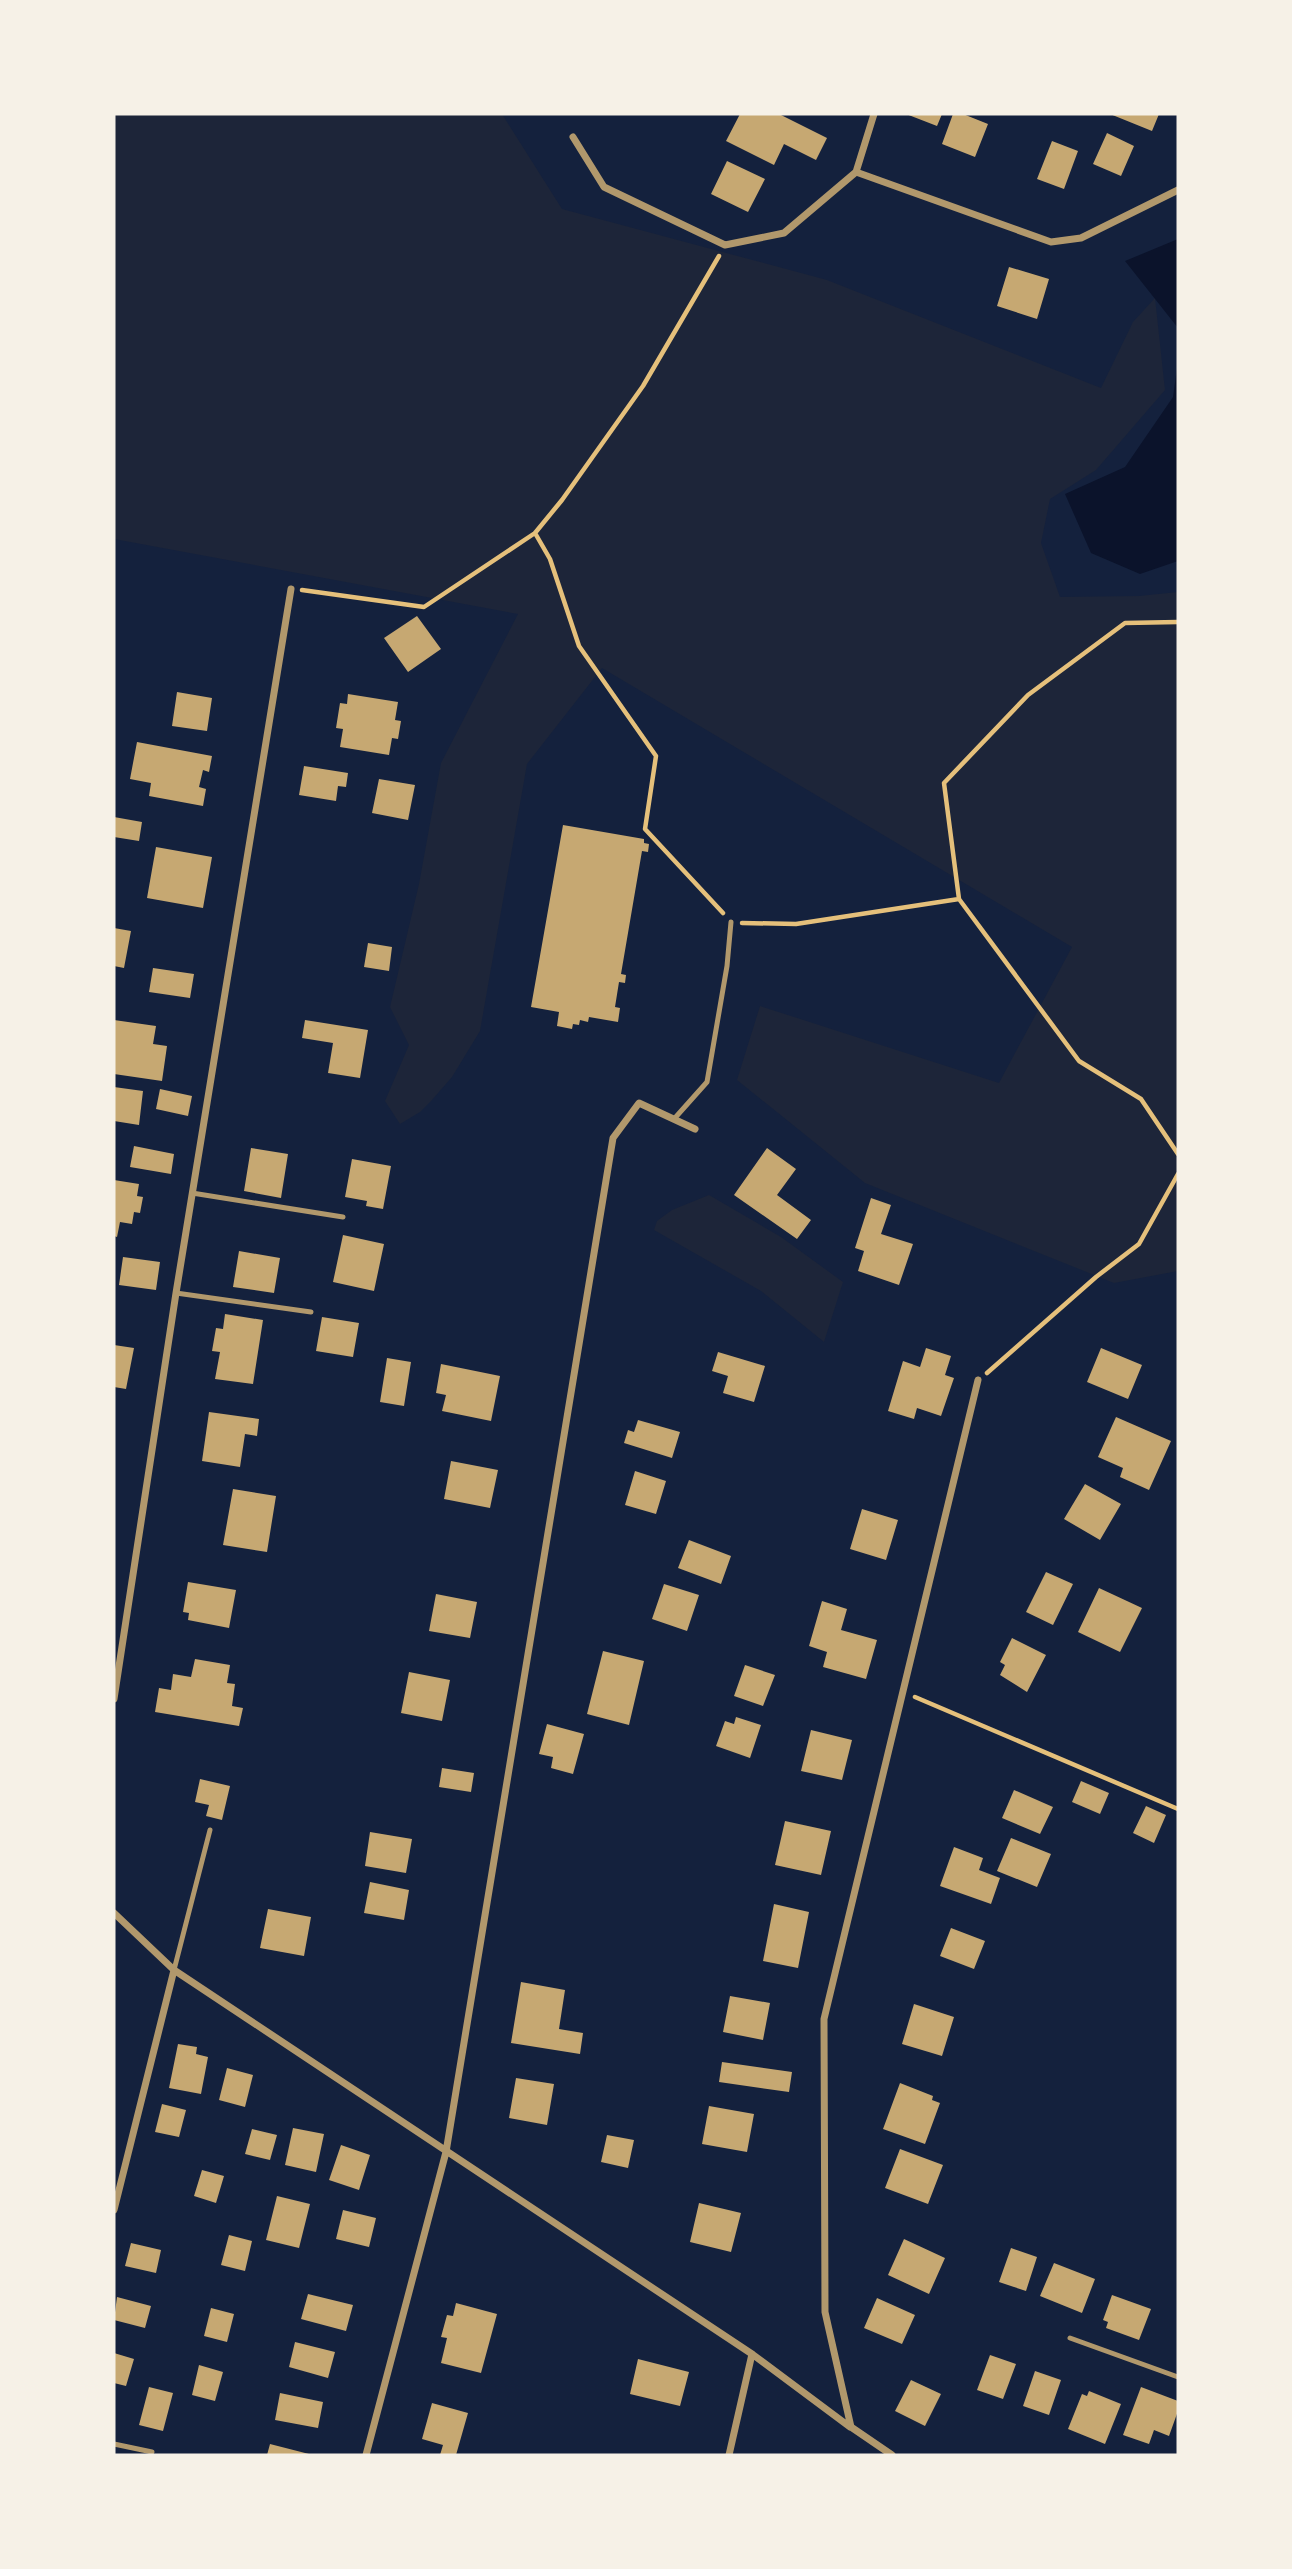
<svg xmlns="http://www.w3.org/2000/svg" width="1292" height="2569" viewBox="0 0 1292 2569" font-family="Lato,sans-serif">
	<rect width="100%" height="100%" fill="#14213d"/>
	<path fill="#1d2539" d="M114 114H502L562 209 827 280 1101 388 1133 322 1155 298 1165 390 1096 470 1050 499 1041 543 1060 597 1139 596 1178 592V1271L1114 1283 865 1183 737 1080 760 1006 999 1083 1072 947 602 668 527 764 480 1031 452 1077 432 1100 420 1112 400 1124 385 1101 409 1045 390 1007 419 884 441 763 518 614 114 539Z
		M709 1195 781 1237 843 1282 824 1342 761 1291 654 1230 657 1221 672 1210Z"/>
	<path fill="#0b132b" d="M1178 239V328L1125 261Z
		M1178 361V561L1140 574 1091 553 1065 494 1125 467 1173 397Z"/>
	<path fill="#c6a872" d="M740 114H779L827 138 816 160 784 144 774 165 726 141Z
		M906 114H942L937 126Z
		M953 114H963L988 124 975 157 942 144Z
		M1110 114H1159L1152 131Z
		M1107 133 1134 146 1121 176 1093 164Z
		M1052 141 1078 151 1064 189 1037 179Z
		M727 161 765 179 748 212 711 194Z
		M1009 267 1049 279 1037 319 997 306Z
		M417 616 441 649 408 672 384 638Z
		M177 692 212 698 207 731 172 726Z
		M348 694 398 702 395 720 401 721 398 739 392 738 389 755 340 747 343 729 336 728 340 703 347 704Z
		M137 742 212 756 209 772 203 770 199 787 206 789 203 806 149 796 151 783 130 779Z
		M304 766 348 773 346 787 338 786 336 801 299 795Z
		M379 779 415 785 408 820 372 813Z
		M114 817 142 822 139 841 114 837Z
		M563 825 644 839V843L649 844 648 852 642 851 621 974 626 975 625 983 619 982 615 1007 620 1008 618 1022 589 1017 588 1022 580 1020 579 1025 573 1024 572 1029 557 1026 559 1012 531 1007Z
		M156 847 212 857 203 908 147 898Z
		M114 928 131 931 124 968 114 966Z
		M368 943 392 947 389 971 364 967Z
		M153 968 194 974 190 998 149 992Z
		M114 1020 156 1026 153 1044 167 1046 162 1081 114 1074Z
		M305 1020 368 1030 360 1078 328 1073 333 1043 302 1038Z
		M114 1087 143 1091 139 1125 114 1121Z
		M160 1089 192 1096 188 1116 156 1109Z
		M134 1146 174 1154 171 1174 130 1167Z
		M251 1148 288 1154 281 1198 244 1191Z
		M767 1148 796 1169 777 1195 811 1220 797 1239 734 1195Z
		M352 1159 391 1166 383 1209 366 1206 367 1201 345 1197Z
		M114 1180 139 1184 137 1196 143 1197 140 1213 134 1212 132 1224 120 1222 117 1237 114 1236Z
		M871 1198 891 1205 881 1234 913 1244 899 1285 858 1271 864 1251 855 1248Z
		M343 1235 384 1244 374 1291 333 1282Z
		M239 1251 280 1258 274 1293 233 1287Z
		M123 1257 160 1262 156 1290 119 1285Z
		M225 1314 263 1320 253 1384 215 1379 220 1352 212 1351 216 1328 223 1329Z
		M322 1317 359 1323 353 1357 316 1351Z
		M114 1345 134 1348 126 1389 114 1387Z
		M926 1348 951 1356 945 1375 954 1378 941 1416 917 1408 914 1419 888 1411 903 1361 920 1367Z
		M1101 1348 1142 1365 1128 1399 1087 1382Z
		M718 1352 765 1366 754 1402 723 1393 728 1376 712 1371Z
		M387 1358 411 1362 404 1406 380 1402Z
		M441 1364 500 1376 491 1421 442 1411 446 1395 436 1393Z
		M209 1412 259 1419 257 1436 245 1434 240 1467 202 1461Z
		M1116 1417 1171 1441 1149 1490 1120 1477 1123 1468 1098 1457Z
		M638 1420 680 1432 672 1458 624 1443 628 1430 634 1432Z
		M451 1461 498 1470 490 1508 444 1499Z
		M635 1471 666 1481 656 1514 625 1505Z
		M1085 1484 1121 1504 1100 1540 1064 1519Z
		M233 1489 276 1496 267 1552 223 1545Z
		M862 1509 898 1520 886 1560 850 1549Z
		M689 1540 731 1556 721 1584 678 1568Z
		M1046 1572 1073 1584 1053 1625 1026 1612Z
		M188 1582 236 1590 229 1628 188 1620 189 1613 183 1612Z
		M664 1584 699 1595 687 1631 652 1619Z
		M1099 1588 1142 1608 1120 1652 1078 1632Z
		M436 1594 477 1602 470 1638 429 1631Z
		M822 1601 847 1609 841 1630 877 1640 866 1679 823 1667 827 1652 809 1646Z
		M1012 1638 1046 1655 1027 1692 1000 1675 1005 1665 1000 1662Z
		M603 1651 644 1661 629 1725 587 1714Z
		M195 1659 230 1665 227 1683 235 1684 232 1706 243 1708 239 1726 155 1712 159 1688 171 1690 173 1674 191 1677Z
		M745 1665 775 1675 763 1706 734 1696Z
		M409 1672 450 1680 442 1721 401 1713Z
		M736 1717 761 1725 750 1758 716 1746 725 1721 734 1724Z
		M547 1724 584 1734 573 1774 551 1768 553 1757 539 1754Z
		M811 1730 852 1740 842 1780 801 1771Z
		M442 1768 474 1773 471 1792 439 1787Z
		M200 1779 230 1786 222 1820 206 1816 209 1805 195 1802Z
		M1081 1781 1109 1793 1100 1814 1072 1802Z
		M1014 1790 1053 1807 1040 1834 1002 1818Z
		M1146 1806 1166 1815 1154 1843 1133 1833Z
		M785 1821 831 1831 821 1875 775 1865Z
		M370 1832 412 1839 406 1873 365 1866Z
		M1011 1838 1051 1854 1037 1887 997 1871Z
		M954 1847 983 1858 979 1870 1000 1878 991 1904 940 1886Z
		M370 1882 409 1890 404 1920 364 1913Z
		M774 1904 809 1912 798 1968 763 1961Z
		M268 1909 311 1917 304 1956 260 1948Z
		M951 1928 985 1941 974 1969 940 1956Z
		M521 1982 565 1990 559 2029 583 2033 580 2054 511 2043Z
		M730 1996 770 2003 763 2040 723 2032Z
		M914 2004 954 2017 942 2056 902 2044Z
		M178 2044 197 2047 196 2054 208 2057 201 2094 169 2088Z
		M722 2062 792 2072 789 2092 719 2082Z
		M227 2068 253 2075 245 2107 219 2100Z
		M516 2078 554 2084 547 2125 509 2118Z
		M900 2083 933 2096 932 2100 940 2103 925 2144 883 2129Z
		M162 2104 186 2110 179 2137 155 2132Z
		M709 2106 754 2114 747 2152 702 2144Z
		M293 2128 324 2134 316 2172 285 2165Z
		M252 2129 277 2135 270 2160 245 2154Z
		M607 2135 634 2140 628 2168 601 2162Z
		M341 2145 370 2155 359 2190 329 2180Z
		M900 2149 943 2165 928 2204 885 2188Z
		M202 2170 224 2176 216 2203 194 2196Z
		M277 2196 310 2204 299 2248 266 2240Z
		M699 2203 741 2213 731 2252 690 2242Z
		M343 2210 376 2218 369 2247 336 2239Z
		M229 2235 252 2241 245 2271 221 2265Z
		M904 2239 945 2258 929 2294 888 2275Z
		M131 2243 161 2250 156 2273 125 2266Z
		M1011 2248 1037 2257 1026 2291 999 2282Z
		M1054 2263 1095 2279 1082 2313 1040 2296Z
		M308 2294 353 2305 346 2331 301 2319Z
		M1112 2295 1151 2309 1139 2340 1106 2328 1108 2322 1103 2320Z
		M117 2297 151 2306 145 2328 114 2320Z
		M877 2298 915 2315 902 2344 864 2328Z
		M456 2303 497 2314 481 2373 441 2363 447 2338 441 2337 447 2315 453 2316Z
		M211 2308 234 2314 227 2342 204 2336Z
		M295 2342 335 2352 328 2378 289 2367Z
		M114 2353 134 2359 126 2386 114 2383Z
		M990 2355 1016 2364 1003 2399 977 2390Z
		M638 2359 689 2372 680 2406 630 2394Z
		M199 2365 223 2372 215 2401 192 2395Z
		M1035 2371 1061 2380 1049 2415 1023 2406Z
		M911 2380 941 2394 925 2426 895 2411Z
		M149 2387 173 2393 163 2431 139 2425Z
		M1141 2387 1178 2401V2411L1169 2436 1154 2430 1149 2444 1123 2435Z
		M1089 2391 1121 2404 1105 2444 1068 2429 1082 2394 1087 2396Z
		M280 2393 323 2402 318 2428 275 2420Z
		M432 2403 468 2413 456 2455H440L443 2445 422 2439Z
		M270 2444 309 2454V2455H267Z"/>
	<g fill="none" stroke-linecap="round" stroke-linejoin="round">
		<path stroke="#e5c07b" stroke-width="4.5" d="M535 533 550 559 579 646 656 756 645 829 723 913
			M302 590 424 607 535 533 562 500 643 386 719 256
			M1178 622 1125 623 1028 695 944 783 959 899 1079 1061 1141 1099 1178 1154
			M742 923 796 924 959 899
			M987 1373 1096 1277 1139 1244 1178 1174
			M915 1697 1178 1809"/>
		<path stroke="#b1986c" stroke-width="5" d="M674 1119 707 1082 727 966 731 922
			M192 1193 343 1217
			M176 1293 311 1312
			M174 1970 210 1830
			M1070 2338 1178 2377
			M114 2444 152 2452"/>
		<path stroke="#b1986c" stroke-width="7" d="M874 114 856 172 1051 242 1081 238 1178 190
			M573 137 604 187 725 245 784 233 856 172
			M114 1699 176 1293 291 589
			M114 1913 174 1970 752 2354 850 2427
			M114 2210 174 1970
			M366 2455 446 2152 613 1138 639 1103 695 1129
			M729 2455 752 2354
			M892 2455 851 2427 825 2312 824 2019 978 1380"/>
	</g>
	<rect width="1292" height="2569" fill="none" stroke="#f6f1e7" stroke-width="231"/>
</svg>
